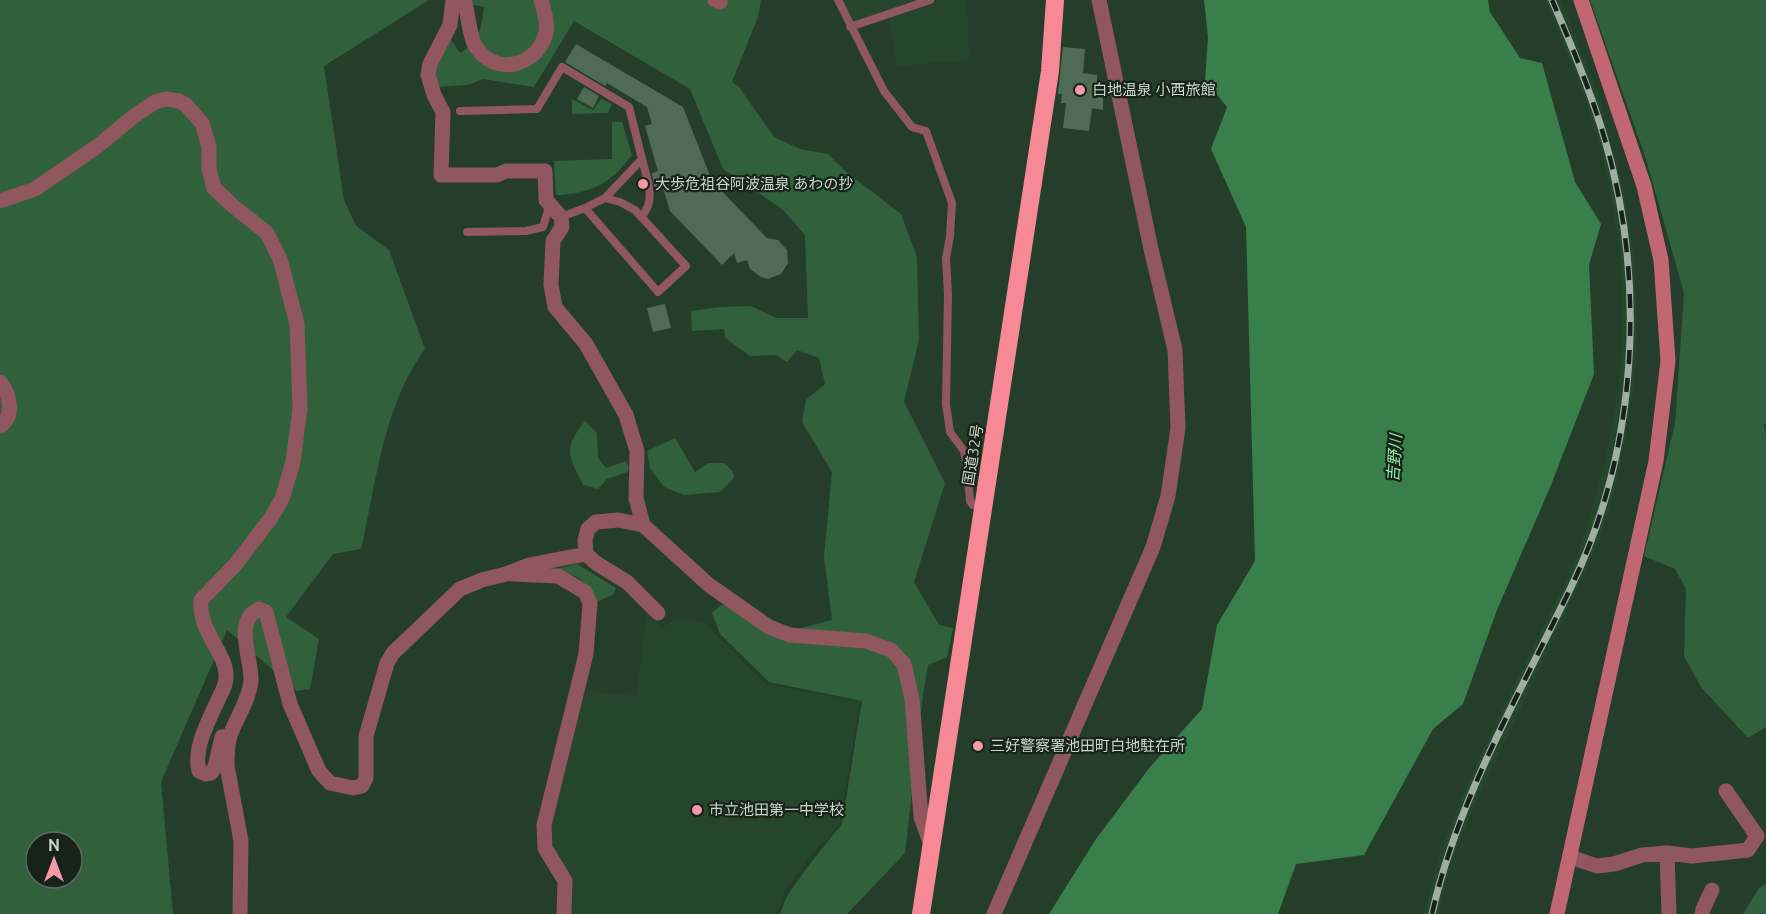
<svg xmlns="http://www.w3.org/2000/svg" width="1766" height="914" viewBox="0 0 1766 914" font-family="Ubuntu,'Noto Sans JP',sans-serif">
	<rect width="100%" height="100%" fill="#253e2a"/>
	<path fill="#26462c" d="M841 0H967L969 60 897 66 888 12 852 23Z
		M1545 0H1561L1570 22 1600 99 1622 184 1635 259 1637 339 1634 381 1619 470 1609 510 1595 550 1469 818 1453 857 1439 914H1424L1440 852 1456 811 1482 752 1566 580 1581 545 1604 468 1620 381 1622 339 1621 261 1610 189 1600 145 1587 103Z
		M647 613 662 628 676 618 705 623 766 684 860 702 840 823 810 856 784 892 776 914H569L548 842 550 823 583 691 636 696Z"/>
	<path fill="#31603c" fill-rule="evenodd" d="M0 0H429L324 66 344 200 356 226 389 250 425 349C384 404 376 483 361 549L333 554 286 617 319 639 310 689 297 691 227 630 161 782 173 914H0ZM36 842H72V878H36Z
		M471 0H761L758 17 732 82 739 87 774 137 800 149 828 154 845 171 901 214 917 257 919 340 904 402 945 483 914 582 939 625 953 628 947 657 928 665 923 695 905 853 847 914H780L787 896 812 861 842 824 862 701 769 682 720 634 712 613 719 606 731 603 794 630 832 620 824 557 832 472 802 422 806 400 825 384 819 358 797 350 787 362 776 355 750 356 725 338 724 329 692 331 691 311 721 307 751 306 776 318H808L805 235 782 209 723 169 690 89 574 21 534 87 483 79 467 85 437 87 434 73 449 37 460 53C480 40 481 29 484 7L473 5Z
		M1590 0H1766V424H1764L1766 438V727L1748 738 1701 687 1684 656 1686 589 1675 569 1644 556 1675 423 1684 293 1646 159Z
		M572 99 593 110 601 99 612 104 608 113 572 114Z
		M612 122H622L632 155C626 162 620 170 613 176 599 189 574 195 556 195L554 161 612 159Z
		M585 421 597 433 598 458 606 468 626 461 629 468 627 472 607 479 598 489 583 485C569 455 562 450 585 421Z
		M675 438 695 472 709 463H724L733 471 734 478 720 492 684 495 664 487 650 468 647 451Z
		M577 564 616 588 613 595 596 602C586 578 579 577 556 569Z
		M1766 884V914H1743L1759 888Z"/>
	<path fill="#397f4b" d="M1204 0H1488L1490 12 1520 58 1542 63 1575 182 1601 224 1589 265 1594 374 1551 485 1497 610 1463 704 1433 729 1364 855 1296 864 1278 914H1049L1096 839 1150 767 1202 709 1217 625 1255 561 1246 227 1211 149 1227 107 1205 80 1208 37Z"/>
	<path fill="#506b54" d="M576 44 683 107 712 181 767 238 778 240 787 250 788 263 781 274 768 279 761 277 750 269 747 260 737 263 734 253 722 265 670 211 663 188 655 190 652 173 658 171 645 126 652 124 647 107 607 83 605 86 565 62Z
		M1063 47 1085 49 1083 73 1097 75V86L1103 87V110L1092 108 1089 131 1063 128 1066 103H1061L1062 94H1058Z
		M584 87 599 96 593 108 577 99Z
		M665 304 671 328 653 332 647 308Z"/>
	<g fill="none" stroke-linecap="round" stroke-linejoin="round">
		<path stroke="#90575e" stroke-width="8" d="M838 0 884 91 912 127 926 131 952 203 950 236 946 258 948 294 946 404 950 432 964 451 967 467 970 501 973 505 983 508
			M850 27 930 0
			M460 111 537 109 562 67 629 107 642 159 605 198
			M561 217 585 208 605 198 620 202 635 210 686 266 658 292 585 208
			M641 217C657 200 647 180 642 159
			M467 232 526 231 543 227 550 204"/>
		<path stroke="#90575e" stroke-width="15" d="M453 0 450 25 430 64 428 75 434 95 443 112 441 175H497L506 171H545L546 200 561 217 562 227 553 241 551 285 555 307 586 344 626 415 637 451 636 498 643 525
			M463 0 465 3C468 14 470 39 476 47 495 76 535 67 545 36 549 25 544 11 541 0
			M715 0 720 2 719 0
			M0 201 35 189 99 145 134 116 155 102 166 99 179 101 186 105 202 123 209 147V169L214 188 233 206 267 233 280 259 297 324 300 408 293 462 282 499 271 518 235 565 201 600C198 632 228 654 226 678 226 686 221 693 218 700 209 720 193 748 199 771L206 774 211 773 215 767 222 737 229 736
			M0 382C10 394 15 416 0 426
			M586 554 585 540 588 529 596 522 618 520 643 525 709 585 769 627 790 635 866 641 891 650 904 664 912 699 921 817 931 845
			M512 574 558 576 585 592 590 603 586 654 544 825 545 848 565 881 564 914
			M1667 853 1692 856 1748 850 1757 836 1726 791
			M1570 857 1597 866 1614 864 1642 855 1667 853 1669 914
			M240 914 241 841 227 766C227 755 227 743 231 733 237 717 249 700 251 681 252 659 233 620 259 609L266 612 290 704 319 771 330 783 353 788 362 786 366 778V736L387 663 393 653 460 589 482 580 506 574 529 565 586 554 596 563 627 582 658 613
			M994 914 1153 547 1168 496 1178 428 1175 350 1151 249 1099 0
			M1702 914 1703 909 1712 890"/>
		<path stroke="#c16773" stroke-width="15" d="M1557 914 1656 461 1668 361 1661 260 1644 186 1581 0"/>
		<path stroke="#f78997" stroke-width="18" d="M921 914 1050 71 1055 0"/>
		<g stroke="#9dafa0" stroke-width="7">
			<path id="rail" d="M1432 914C1458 797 1521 692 1572 585 1637 450 1647 284 1605 140 1591 92 1572 46 1552 0"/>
		</g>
		<use href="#rail" stroke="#172218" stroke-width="4.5" stroke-dasharray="14" stroke-linecap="butt"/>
	</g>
	<g fill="#f49aa4" stroke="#172218" stroke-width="2">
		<circle cx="1080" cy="90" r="6"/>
		<circle cx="643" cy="184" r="6"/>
		<circle cx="978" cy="746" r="6"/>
		<circle cx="697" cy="810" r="6"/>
	</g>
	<g text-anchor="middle" stroke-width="4.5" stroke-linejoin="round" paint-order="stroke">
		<g font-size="15" fill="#c8d7ca" stroke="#172218" text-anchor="start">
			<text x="1092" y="95">白地温泉 小西旅館</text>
			<text x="655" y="189">大歩危祖谷阿波温泉 あわの抄</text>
			<text x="990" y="751">三好警察署池田町白地駐在所</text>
			<text x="709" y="815">市立池田第一中学校</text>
		</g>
		<g font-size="15" fill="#c8d7ca" stroke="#172218">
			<text transform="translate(973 455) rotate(-81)" y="5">国道32号</text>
		</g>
		<g font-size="16" font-style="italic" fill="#8fefa3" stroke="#172218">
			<text transform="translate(1394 458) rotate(-86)" y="6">吉野川</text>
		</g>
	</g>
	<g transform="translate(54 860)"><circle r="28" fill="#172218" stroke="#5e6a5f" stroke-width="1.5"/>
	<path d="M0-4.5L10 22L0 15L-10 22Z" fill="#f49aa4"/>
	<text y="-9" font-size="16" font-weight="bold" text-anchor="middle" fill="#c8d7ca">N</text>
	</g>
</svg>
